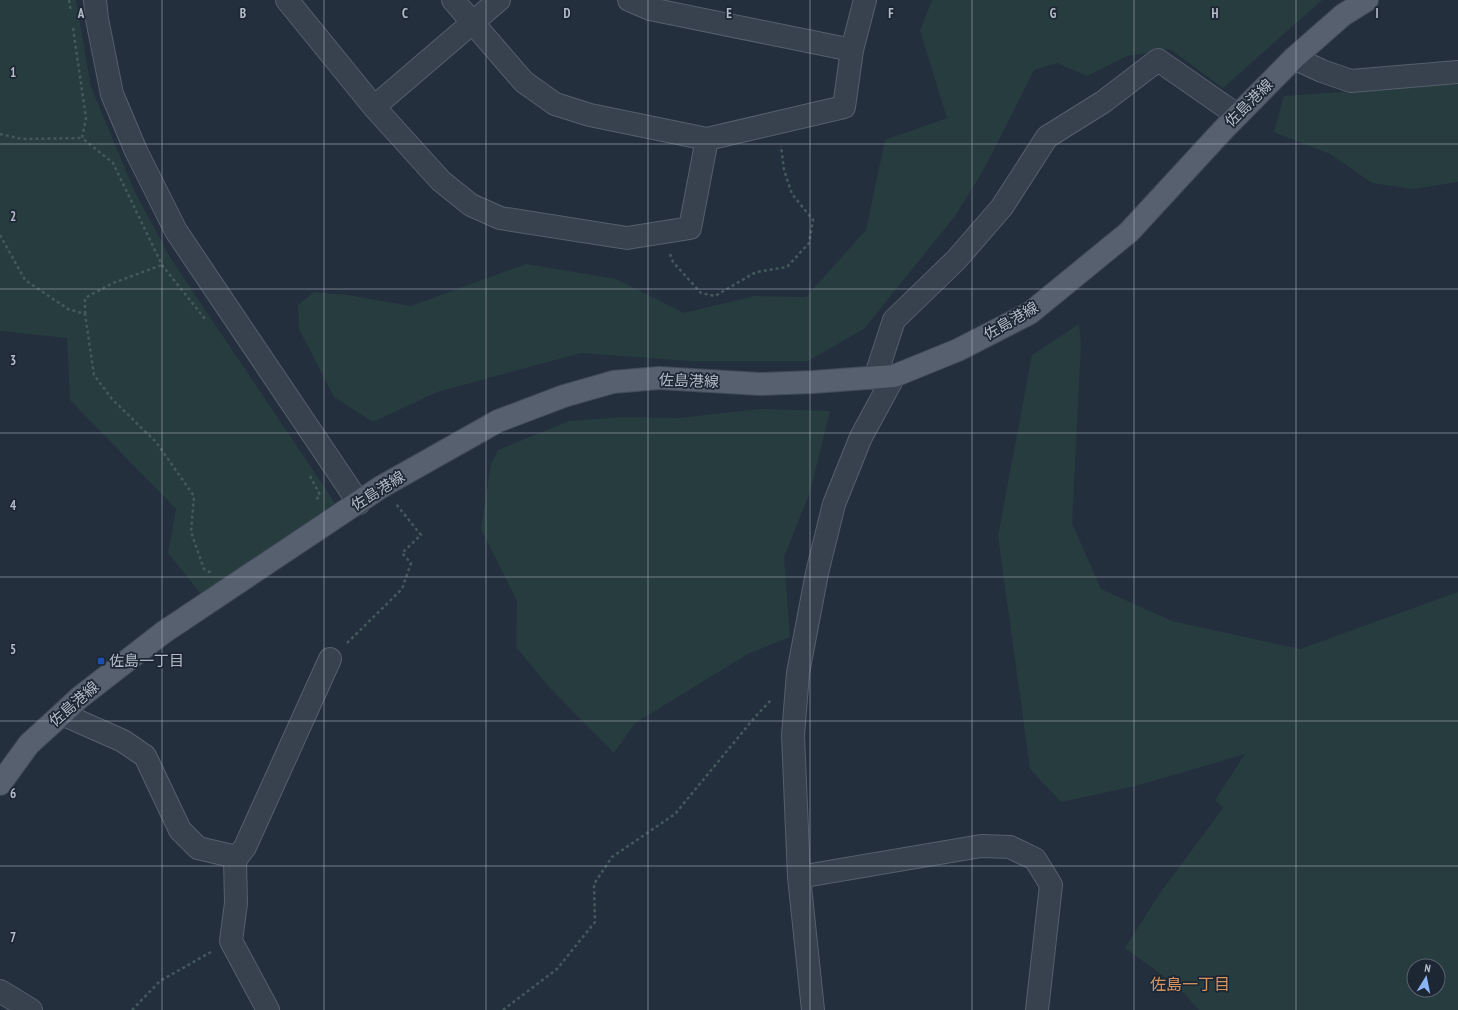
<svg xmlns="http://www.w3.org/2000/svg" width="1458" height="1010" viewBox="0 0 1458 1010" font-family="'PT Sans Narrow','Noto Sans JP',sans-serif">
	<rect width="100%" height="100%" fill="#242f3e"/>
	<path fill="#263c3f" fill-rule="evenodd" d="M0 0H76L91 87 134 190 171 259 335 503 201 594 168 553 176 509 70 400 67 338 0 331Z
		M932 0H1322L1223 88 1170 49 1127 56 1087 76 1057 63 1034 70 983 171 955 216 864 329 808 361H690L581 353 437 392 373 422 334 397 299 329 298 305 314 292 348 295 411 306 526 264 616 279 684 313 754 296 806 297 866 230 885 140 947 118 920 31Z
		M1458 84V182L1413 189 1372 183 1330 154 1274 132 1284 96Z
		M1079 324 1081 346 1072 523 1101 589 1172 621 1300 649 1458 592V1010H1199L1177 986 1125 948 1160 893 1223 808 1215 800 1245 754 1136 786 1061 802 1030 769 998 536 1032 355ZM1414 966H1438V990H1414Z
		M760 409 830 411 810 492 784 557 790 637 748 654 635 723 614 753 550 688 516 647 517 601 481 529 491 464 498 450 569 421 623 417 679 418Z"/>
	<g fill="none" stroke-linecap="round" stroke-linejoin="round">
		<g stroke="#565f6c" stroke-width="24">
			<path id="minor" d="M95 0 97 19 112 94 136 151 176 231 359 503
				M287 0 374 107 441 181 471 205 500 218 627 238 690 228 707 139
				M453 0 524 82 555 104 590 115 707 139 844 107 852 50 865 0
				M629 0 650 9 852 50
				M1294 58 1322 71 1351 81 1458 72
				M374 107 499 0
				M875 378 894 320 956 260 1002 207 1047 137 1103 102 1158 60 1237 115
				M62 714 123 741 145 756 180 830 198 848 232 856 235 860 236 903 231 941 268 1010
				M235 860 245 847 330 659
				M799 877 981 846 1010 847 1035 859 1051 885 1037 1010
				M0 991 31 1010
				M813 1010 799 877 793 735 798 673 817 573 834 504 861 437 894 376"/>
		</g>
		<g stroke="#414a57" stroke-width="24">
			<path id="major" d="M0 784 29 744 62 714 79 698 164 632 381 487 498 421 564 396 613 382 659 378 760 384 813 382 894 376 958 350 1030 313 1129 232 1223 130 1294 58 1343 15 1367 0"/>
		</g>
		<path stroke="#44595c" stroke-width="2.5" stroke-dasharray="3 3" stroke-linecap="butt" d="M69 0 71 12
			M73 28 86 118 82 138 113 163 162 265 205 319
			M0 134 22 139 82 138
			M0 235 25 280 68 309 85 314 94 375 112 399 156 442 194 496 191 532 204 569 211 573
			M670 254 673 262 701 293 715 296 756 272 787 267 809 243 813 220 792 194 784 170 781 146
			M85 314V298L113 283 162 265
			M310 476 320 495 316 500
			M347 643 402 589 411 563 402 553 421 535 396 504
			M132 1010 160 981 211 952
			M503 1010 557 969 595 922 594 884 612 857 675 814 755 717 772 699"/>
		<use href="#minor" stroke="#38414e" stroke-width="22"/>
		<use href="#major" stroke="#56606e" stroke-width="22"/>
	</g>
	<path fill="none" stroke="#b4bcc9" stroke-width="1" stroke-opacity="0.55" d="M162 0V1010M324 0V1010M486 0V1010M648 0V1010M810 0V1010M972 0V1010M1134 0V1010M1296 0V1010M0 144H1458M0 289H1458M0 433H1458M0 577H1458M0 721H1458M0 866H1458"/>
	<rect fill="#1a4fb4" stroke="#1d2633" stroke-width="1.5" x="97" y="657" width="8" height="8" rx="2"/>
	<g text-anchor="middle" stroke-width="3.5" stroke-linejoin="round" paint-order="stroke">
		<g font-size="15" fill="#b4bcc9" stroke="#1d2633">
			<text transform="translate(1249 103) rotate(-45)" y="5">佐島港線</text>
			<text transform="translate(1011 321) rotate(-30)" y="5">佐島港線</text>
			<text transform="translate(689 381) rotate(2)" y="5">佐島港線</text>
			<text transform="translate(378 491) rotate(-32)" y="5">佐島港線</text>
			<text transform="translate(74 704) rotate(-41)" y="5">佐島港線</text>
		</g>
		<g font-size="15" fill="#b4bcc9" stroke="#1d2633" text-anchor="start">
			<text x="109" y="666">佐島一丁目</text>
		</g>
		<g font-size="16" fill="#d59563" stroke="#1d2633">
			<text x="1190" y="990">佐島一丁目</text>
		</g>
	</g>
	<g font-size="13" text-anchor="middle" font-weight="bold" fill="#b4bcc9" stroke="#1d2633" stroke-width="3.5" stroke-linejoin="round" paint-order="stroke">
		<text x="81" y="18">A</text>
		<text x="243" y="18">B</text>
		<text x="405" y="18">C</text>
		<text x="567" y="18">D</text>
		<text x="729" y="18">E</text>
		<text x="891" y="18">F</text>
		<text x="1053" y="18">G</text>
		<text x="1215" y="18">H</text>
		<text x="1377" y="18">I</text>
		<text x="13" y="77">1</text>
		<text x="13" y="221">2</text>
		<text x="13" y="365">3</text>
		<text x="13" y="510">4</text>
		<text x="13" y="654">5</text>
		<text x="13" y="798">6</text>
		<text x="13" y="942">7</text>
	</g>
	<g transform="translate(1426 978) rotate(10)"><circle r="19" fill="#1d2633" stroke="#59626f"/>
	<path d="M0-3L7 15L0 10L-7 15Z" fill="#8ab4f8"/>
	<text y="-6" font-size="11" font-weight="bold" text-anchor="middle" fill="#b4bcc9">N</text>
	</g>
</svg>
